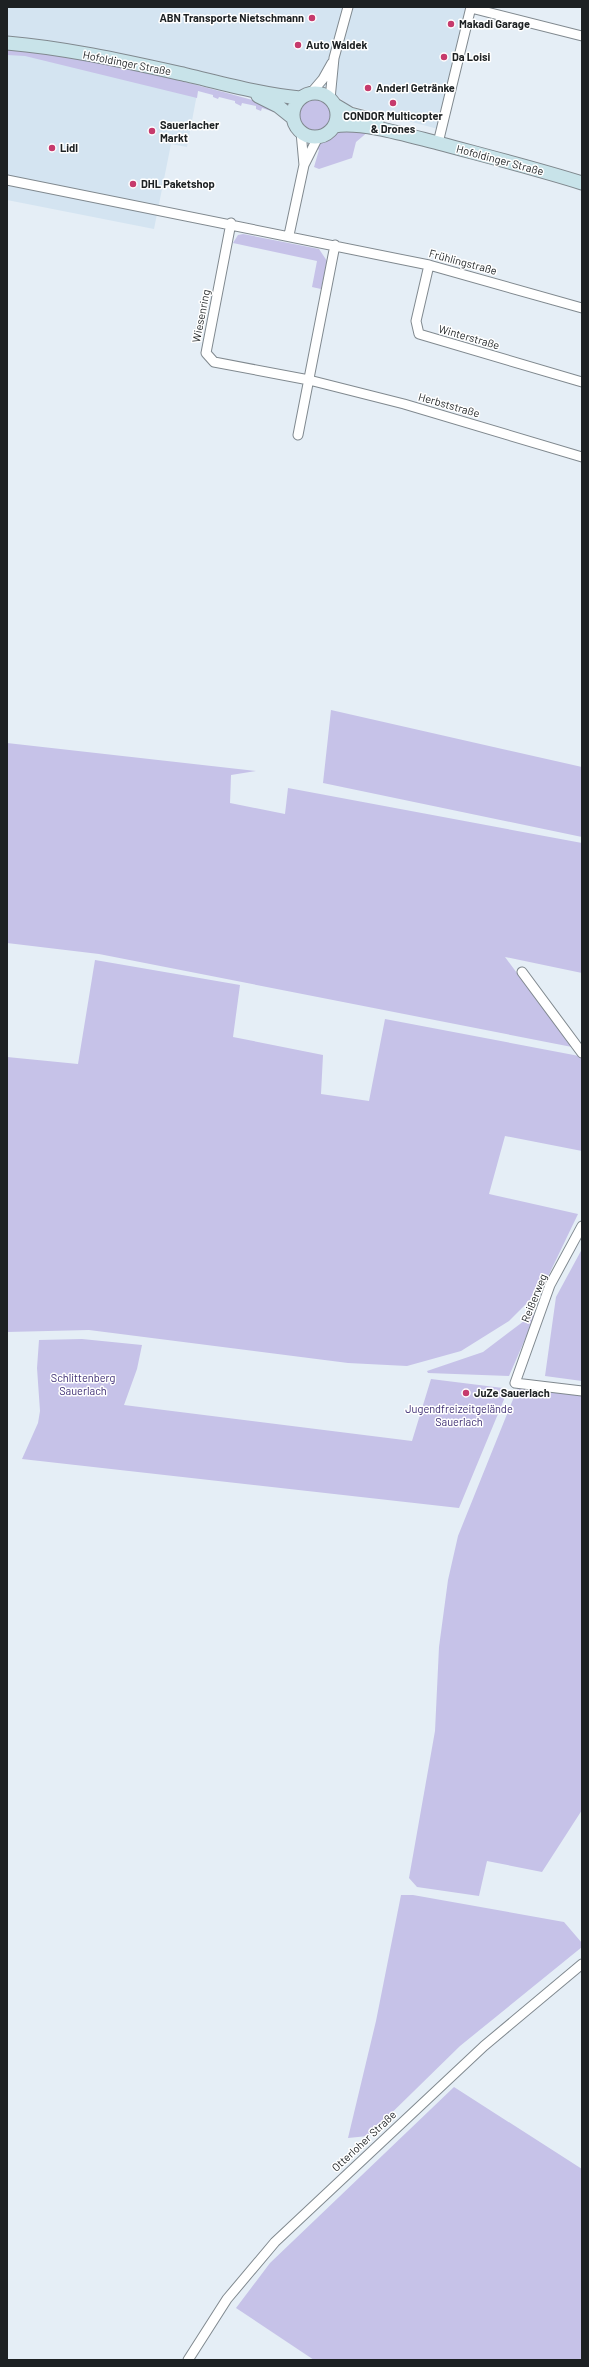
<svg xmlns="http://www.w3.org/2000/svg" width="589" height="2367" viewBox="0 0 589 2367" font-family="Barlow,sans-serif">
	<rect width="100%" height="100%" fill="#e5eef6"/>
	<path fill="#d4e4f1" d="M7 7H468L438 129 348 105 327 87 312 84 294 93 201 73 187 147 171 144 154 229 7 200Z"/>
	<path fill="#c6c2e8" d="M7 48C99 59 185 81 274 106V112L262 108 261 111 256 109V106L242 103 241 106 235 103V101L219 97 218 99 213 97V95L198 91 197 98 25 56 7 55Z
		M297 114a17 17 0 1 1 34 0a17 17 0 1 1-34 0Z
		M338 131H369L356 142 352 158 319 169 314 167 319 150 316 147Z
		M243 234 319 249 327 261 321 289 312 287 317 261 233 243 238 235Z
		M331 710 582 767V837L323 783Z
		M7 743 256 771 231 775 230 803 285 814 288 788 582 843V973L505 957 572 1047 99 954 7 943Z
		M95 960 240 985 233 1037 323 1055 321 1094 369 1101 385 1019 579 1056 582 1059V1151L505 1136 489 1194 578 1214 543 1287 509 1321 461 1351 407 1366 348 1363 89 1330 7 1332V1057L78 1064Z
		M582 1249V1381L545 1376 556 1297Z
		M536 1314 509 1376 428 1373 427 1371 483 1352 532 1315Z
		M82 1339 142 1345 137 1369 124 1405 412 1441 431 1379 503 1388 505 1397 459 1508 22 1459 38 1423 40 1411 37 1368 39 1340Z
		M518 1387 582 1395V1810L542 1872 487 1861 479 1896 417 1887 409 1878 435 1731 439 1647 448 1580 458 1536Z
		M401 1895H413L564 1922 582 1943V1947L460 2046 368 2136 348 2138 376 2021Z
		M454 2087 582 2169V2360H314L236 2308 270 2263Z"/>
	<g fill="none" stroke-linecap="round" stroke-linejoin="round">
		<g stroke="#80898f" stroke-width="11">
			<path id="street" d="M471 8 582 36
				M311 93 323 79 332 63
				M330 99 334 58 348 7
				M301 132 304 165
				M438 143 471 7
				M7 180 429 265 582 308
				M231 223 206 353 214 362 309 380 404 404 582 457
				M289 235 304 165 318 137
				M429 265 416 321 419 334 582 382
				M298 435 335 245
				M522 972 582 1053
				M582 1226 550 1285 515 1383 582 1391
				M188 2360 227 2299 275 2242 484 2046 582 1964"/>
		</g>
		<g stroke="#80898f" stroke-width="15">
			<path id="secondary" d="M7 43C67 48 128 62 187 75 225 84 261 94 300 98
				M293 115a22 22 0 1 1 44 0a22 22 0 1 1-44 0Z
				M258 96 278 106 293 118
				M335 105 350 114 377 121
				M334 126C362 121 410 136 438 143 486 156 534 168 582 183"/>
		</g>
		<use href="#street" stroke="#fff" stroke-width="9"/>
		<use href="#secondary" stroke="#c8e3e9" stroke-width="13"/>
	</g>
	<g fill="#c63a6c" stroke="#fff" stroke-width="1.5">
		<circle cx="312" cy="18" r="4"/>
		<circle cx="451" cy="24" r="4"/>
		<circle cx="298" cy="45" r="4"/>
		<circle cx="444" cy="57" r="4"/>
		<circle cx="368" cy="88" r="4"/>
		<circle cx="393" cy="103" r="4"/>
		<circle cx="152" cy="131" r="4"/>
		<circle cx="52" cy="148" r="4"/>
		<circle cx="133" cy="184" r="4"/>
		<circle cx="466" cy="1393" r="4"/>
	</g>
	<g text-anchor="middle" stroke-width="3" stroke-linejoin="round" paint-order="stroke">
		<g font-size="11" font-weight="bold" fill="#1d2123" stroke="#fff" text-anchor="start">
			<text x="304" y="22" text-anchor="end">ABN Transporte Nietschmann</text>
			<text x="459" y="28">Makadi Garage</text>
			<text x="306" y="49">Auto Waldek</text>
			<text x="452" y="61">Da Loisi</text>
			<text x="376" y="92">Anderl Getränke</text>
			<text x="393" y="120" text-anchor="middle">CONDOR Multicopter<tspan x="393" dy="13">&amp; Drones</tspan></text>
			<text x="160" y="129">Sauerlacher<tspan x="160" dy="13">Markt</tspan></text>
			<text x="60" y="152">Lidl</text>
			<text x="141" y="188">DHL Paketshop</text>
			<text x="474" y="1397">JuZe Sauerlach</text>
		</g>
		<g font-size="11" fill="#1d2123" stroke="#fff">
			<text transform="translate(127 63) rotate(11)" y="4">Hofoldinger Straße</text>
			<text transform="translate(500 160) rotate(15)" y="4">Hofoldinger Straße</text>
			<text transform="translate(463 262) rotate(15)" y="4">Frühlingstraße</text>
			<text transform="translate(201 316) rotate(-79)" y="4">Wiesenring</text>
			<text transform="translate(469 337) rotate(16)" y="4">Winterstraße</text>
			<text transform="translate(449 405) rotate(16)" y="4">Herbststraße</text>
			<text transform="translate(534 1298) rotate(-68)" y="4">Reißerweg</text>
			<text transform="translate(364 2141) rotate(-43)" y="4">Otterloher Straße</text>
		</g>
		<g font-size="11" fill="#3c2c72" stroke="#fff">
			<text x="83" y="1382">Schlittenberg<tspan x="83" dy="13">Sauerlach</tspan></text>
			<text x="459" y="1413">Jugendfreizeitgelände<tspan x="459" dy="13">Sauerlach</tspan></text>
		</g>
	</g>
	<rect width="589" height="2367" fill="none" stroke="#1d2123" stroke-width="16"/>
</svg>
